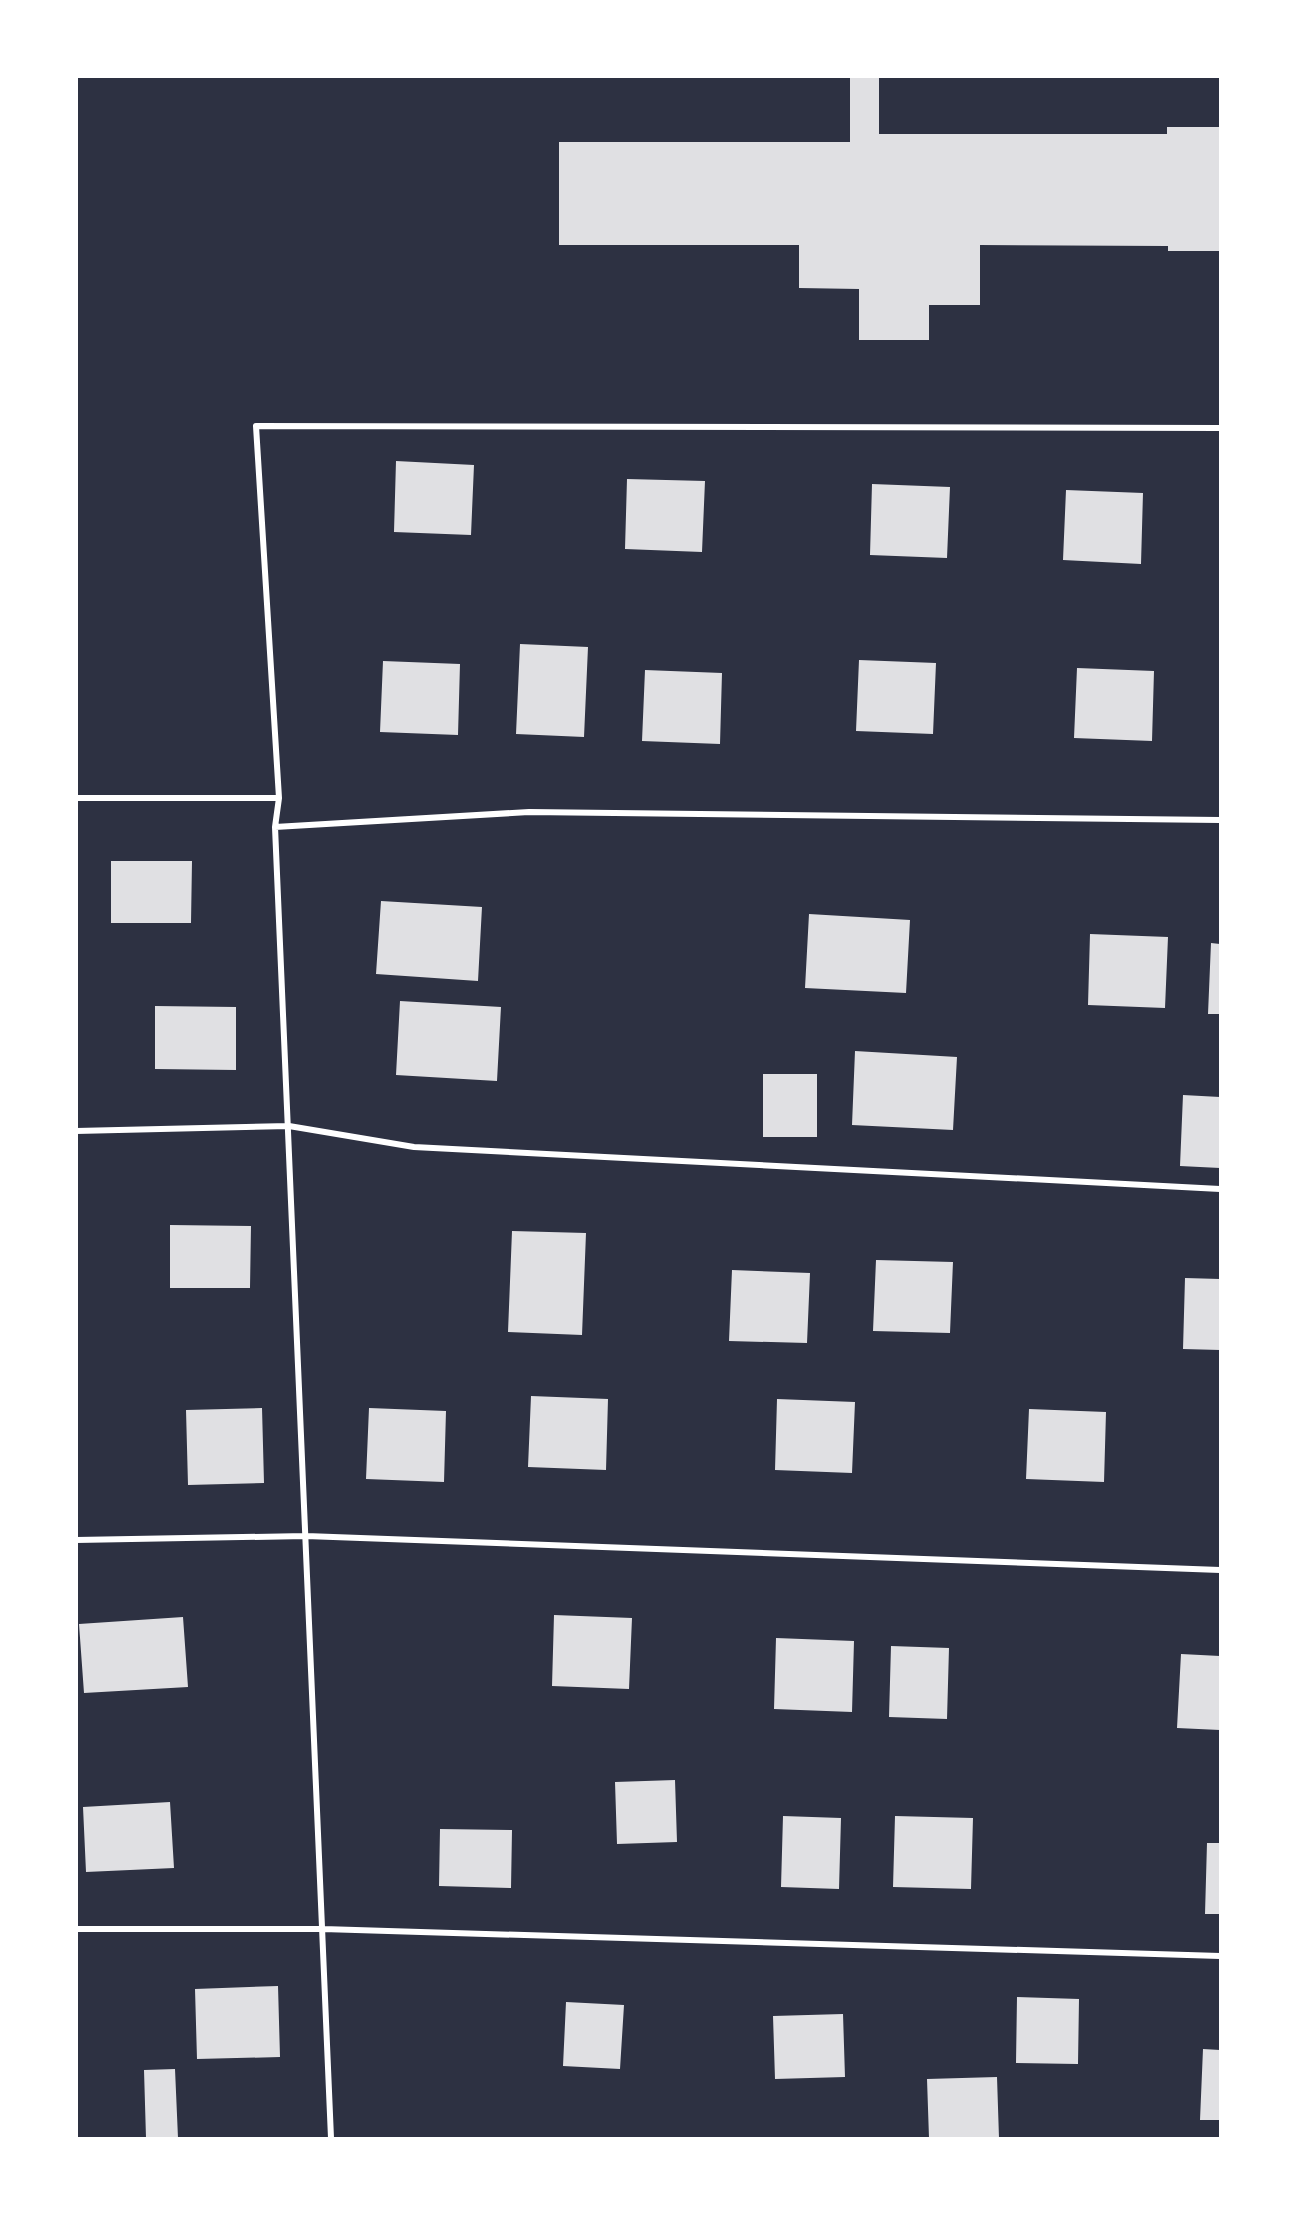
<svg xmlns="http://www.w3.org/2000/svg" width="1297" height="2215" viewBox="0 0 1297 2215" font-family="Montserrat,sans-serif">
	<rect width="100%" height="100%" fill="#2d3142"/>
	<path fill="#e0e0e3" d="M850 76H879V134H1167V127H1220V251H1168V246L980 245V305H929V340H859V289L799 288V245H559V142H850Z
		M396 461 474 465 471 535 394 532Z
		M627 479 705 481 702 552 625 549Z
		M872 484 950 487 947 558 870 555Z
		M1066 490 1143 493 1141 564 1063 560Z
		M520 644 588 647 584 737 516 734Z
		M859 660 936 663 933 734 856 731Z
		M383 661 460 664 458 735 380 732Z
		M1077 668 1154 671 1152 741 1074 738Z
		M645 670 722 673 720 744 642 741Z
		M111 861H192L191 923H111Z
		M381 901 482 907 478 981 376 974Z
		M809 914 910 920 906 993 805 988Z
		M1090 934 1168 937 1165 1008 1088 1005Z
		M1211 943 1220 944V1014H1208Z
		M400 1001 501 1007 497 1081 396 1075Z
		M155 1006 236 1007V1070L155 1069Z
		M855 1051 957 1057 953 1130 852 1125Z
		M763 1074H817V1137H763Z
		M1183 1095 1220 1097V1168L1180 1166Z
		M170 1225 251 1226 250 1288H170Z
		M512 1231 586 1233 582 1335 508 1332Z
		M876 1260 953 1262 950 1333 873 1331Z
		M732 1270 810 1273 807 1343 729 1341Z
		M1185 1278 1220 1279V1350L1183 1349Z
		M531 1396 608 1399 606 1470 528 1467Z
		M777 1399 855 1402 852 1473 775 1470Z
		M262 1408 264 1483 188 1485 186 1410Z
		M369 1408 446 1411 444 1482 366 1479Z
		M1029 1409 1106 1412 1104 1482 1026 1479Z
		M554 1615 632 1618 629 1689 552 1686Z
		M183 1617 188 1687 84 1693 79 1624Z
		M776 1638 854 1641 852 1712 774 1709Z
		M891 1646 949 1648 947 1719 889 1717Z
		M1181 1654 1220 1656V1730L1177 1728Z
		M675 1780 677 1842 617 1844 615 1782Z
		M170 1802 174 1868 86 1872 83 1807Z
		M783 1816 841 1818 839 1889 781 1887Z
		M895 1816 973 1818 971 1889 893 1887Z
		M440 1829 512 1830 511 1888 439 1886Z
		M1207 1843H1220V1914H1205Z
		M278 1986 280 2057 197 2059 195 1989Z
		M1017 1997 1079 1999 1078 2064 1016 2063Z
		M566 2002 624 2005 620 2069 563 2066Z
		M843 2014 845 2077 775 2079 773 2016Z
		M1203 2049 1220 2050V2120H1200Z
		M175 2069 178 2138H146L144 2070Z
		M997 2077 999 2138H929L927 2079Z"/>
	<g fill="none" stroke-linecap="round" stroke-linejoin="round">
		<path stroke="#fff" stroke-width="6" d="M76 798H279
			M275 827 529 812 1220 820
			M76 1131 289 1126 414 1147 1220 1189
			M76 1540 306 1536 1220 1570
			M76 1929H323L1220 1956
			M331 2138 275 827 279 798 256 426 1220 428"/>
	</g>
	<rect width="1297" height="2215" fill="none" stroke="#ffffff" stroke-width="156"/>
</svg>
